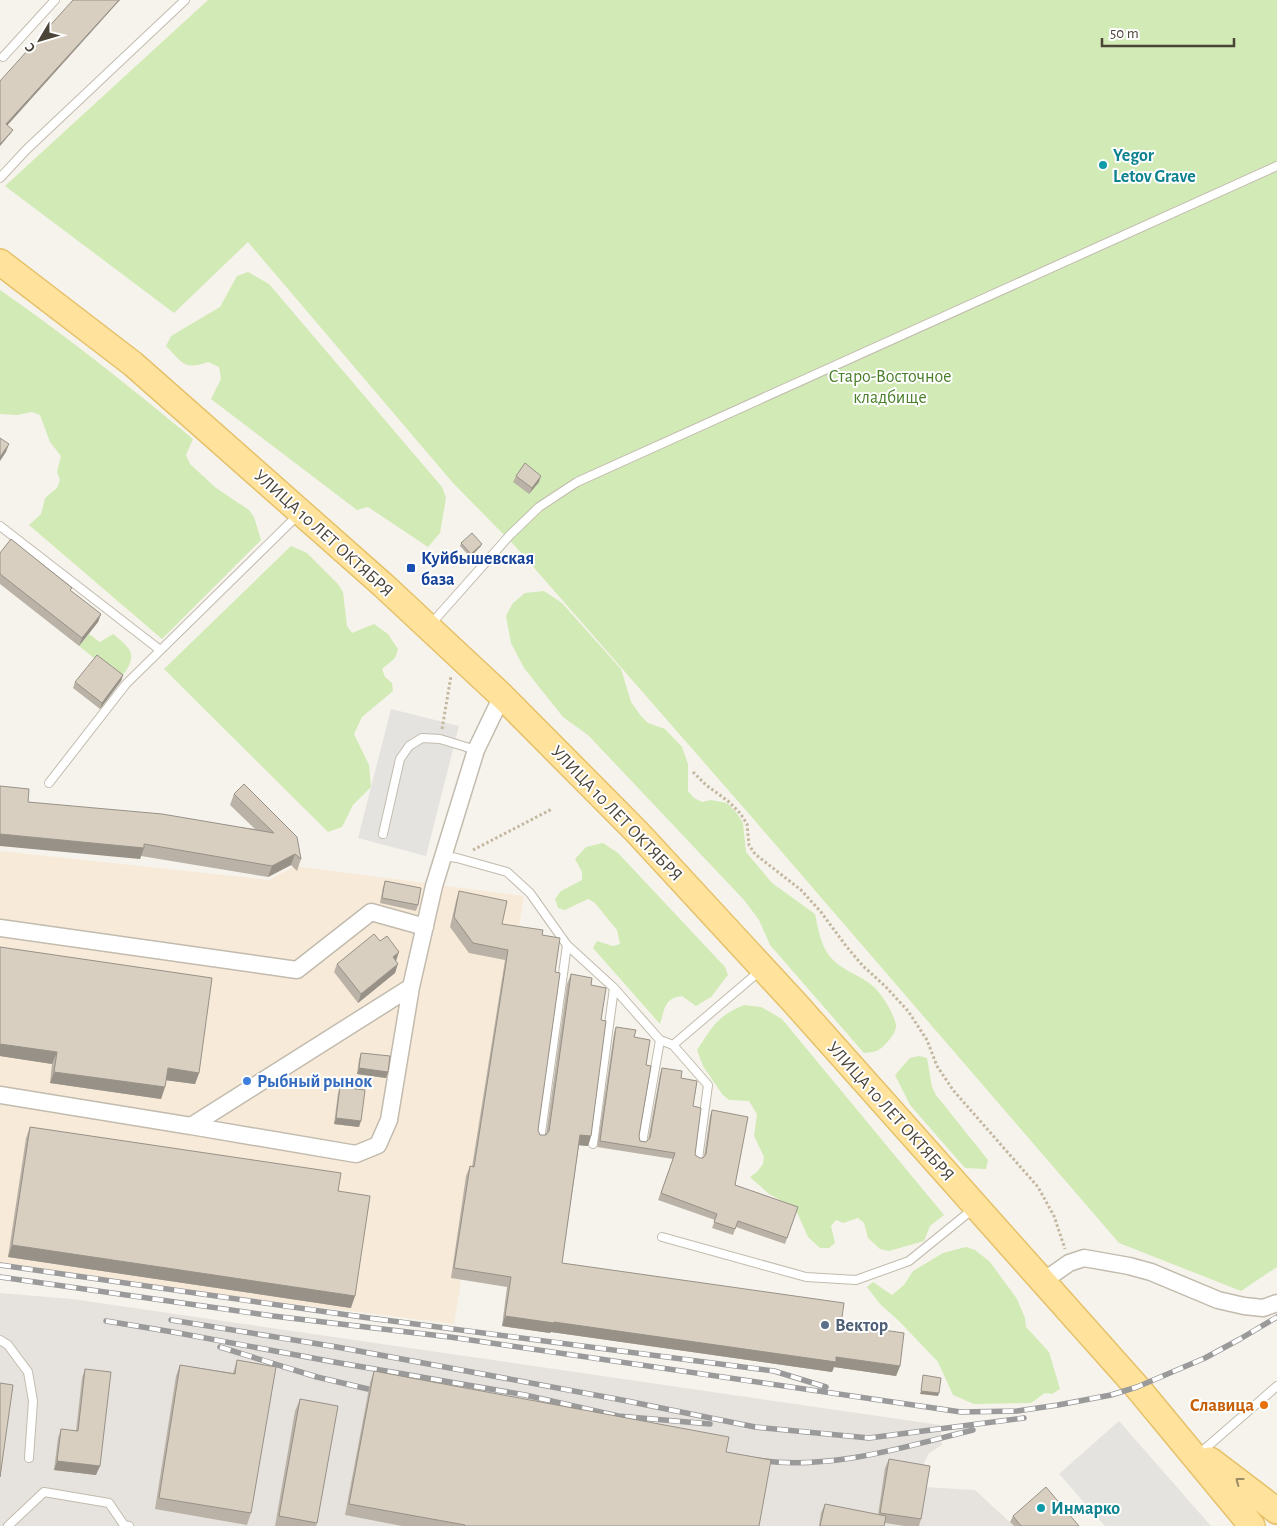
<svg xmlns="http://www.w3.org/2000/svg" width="1277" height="1526" viewBox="0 0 1277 1526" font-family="'Alegreya Sans',sans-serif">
	<rect width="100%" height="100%" fill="#f6f3ec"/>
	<path fill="#f7ead8" d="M0 851 269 880 295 866 524 896 454 1324 0 1267Z"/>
	<path fill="#e6e2dd" d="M0 1293 72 1299 940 1425 942 1445 929 1453 919 1473 925 1487 975 1490 1014 1526H0Z"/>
	<path fill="#d2eab5" d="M208 0H1277V1267L1241 1291 1119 1243 750 815 515 546 453 483 248 242 174 313 5 186Z
		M248 272 269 284 442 487 446 498 440 533 428 547 368 507 357 510 211 399 221 379 219 367 208 362C184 371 182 362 166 346L171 336 220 307 237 276Z
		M0 290C67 336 130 387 193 439L186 455 190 464 216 488 249 510 254 517 261 540 162 639 29 525 41 514 45 498 57 488 60 480 57 472 61 456 50 442 40 415 32 412 17 415 0 414Z
		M291 546 307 553 338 584 343 592 347 626 352 633 374 624 388 634 398 649 395 658 382 669 385 677 392 683 393 691 362 717 354 734 369 765 371 787 353 805 342 827 328 832 164 669Z
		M544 591 562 603 621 669 631 702 641 716 648 723 665 729 682 747 688 764V791L694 798 702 802 711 800 727 803 736 812 743 823 746 852 772 883 815 914C818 928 820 942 828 954 840 971 862 975 875 988 883 996 894 1014 896 1025 896 1031 893 1035 890 1039 880 1050 879 1052 864 1053L770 945 759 920 744 900 588 735 563 717 524 668 511 643 506 616 513 603 525 593Z
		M89 634 100 642 113 634C135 651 137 657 120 679L79 646Z
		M603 843 618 853 725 967 728 975 711 997 696 1006 682 996C664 998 665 1009 660 1024L593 948 597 941 613 946 620 944 617 930 595 903 588 899 565 910 558 908 555 899 561 891 582 880V872L575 859 586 847Z
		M744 1005 761 1007 782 1019 944 1215 930 1226 924 1241 889 1251 880 1249 868 1238 864 1223 858 1218 843 1223 836 1220 831 1226 835 1243 829 1248H820L808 1237 795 1208 769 1194 750 1177 757 1172 763 1164 764 1157 754 1136 757 1114 749 1101 729 1100 722 1094 703 1066 697 1050C713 1026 716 1017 744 1005Z
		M919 1056 927 1058 932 1087 936 1095 988 1160 986 1169 965 1168 910 1105 895 1075 910 1058Z
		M966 1247 975 1250 990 1262 1017 1299 1025 1318 1026 1327 1049 1352 1060 1389 1052 1394 1045 1393 1031 1403 974 1404 953 1395 938 1362 900 1322 880 1304 867 1287 873 1282 892 1295 904 1285 913 1271 943 1253Z"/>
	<path fill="#e5e3e0" d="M391 709 459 726 426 856 358 838Z
		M1119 1421 1211 1526H1105L1059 1474Z"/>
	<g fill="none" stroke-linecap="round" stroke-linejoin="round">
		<g stroke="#c2bbae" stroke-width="10">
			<path id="service" d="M3 57 55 0
				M0 178 26 150 185 0
				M0 526 160 650
				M431 624 510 535 539 507 577 482 1277 166
				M49 783 126 684 299 514
				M383 834 400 759 409 746 422 738 440 739 476 750
				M444 856 457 858 507 872 530 893 567 945 614 988 660 1040 673 1045 761 970
				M673 1045 708 1085 698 1159
				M540 1140 567 945
				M642 1143 660 1040
				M593 1144 614 988
				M662 1237 806 1277 856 1280 909 1261 973 1209
				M0 1340 8 1345 28 1372 33 1401 29 1458
				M1200 1453 1277 1386
				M8 1526 44 1492 109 1503 124 1525 129 1526"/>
		</g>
		<g stroke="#c2bbae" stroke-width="19">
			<path id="minor" d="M0 928 297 970 371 912 425 927
				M0 1095 191 1126 411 987 434 886 476 750 502 696
				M191 1126 356 1154 378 1145 389 1120 411 987
				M1042 1282 1069 1263 1084 1258 1129 1266 1151 1272 1218 1300 1244 1306 1263 1308 1277 1303"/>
		</g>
		<g stroke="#e6c16a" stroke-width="28">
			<path id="primary" d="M0 262 133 364 383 585 502 696 637 832 794 1002 1137 1387 1252 1526
				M1210 1460 1277 1511"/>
		</g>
		<path stroke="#c4b79f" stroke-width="3" stroke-dasharray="2.5 2.5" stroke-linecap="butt" d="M442 729 451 676
			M693 772 706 785 728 801 740 813 747 824 749 845 755 854 801 890 821 912 846 946 863 966 885 986 908 1011 927 1040 937 1066 953 1090 1038 1187 1054 1216 1065 1249
			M473 850 552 809"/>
		<use href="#service" stroke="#fff" stroke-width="8"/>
		<use href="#minor" stroke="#fff" stroke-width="16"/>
		<use href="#primary" stroke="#ffe39c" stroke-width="25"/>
		<g stroke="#9a9a9a" stroke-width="5.5">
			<path id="rail" d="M0 1265 383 1320
				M0 1277 273 1316 450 1337 961 1412 1017 1411 1058 1405 1111 1395 1137 1387 1205 1358 1240 1339 1277 1317
				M377 1319 774 1371 826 1387
				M171 1320 337 1347 622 1400 755 1427 869 1438 1024 1418
				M106 1321 173 1332 334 1362 525 1395 618 1416 710 1424
				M220 1347 317 1377 368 1389
				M757 1460C830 1471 903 1447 973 1430"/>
		</g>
		<use href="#rail" stroke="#fff" stroke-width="4" stroke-dasharray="11" stroke-linecap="butt"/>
	</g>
	<path fill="#bab2a6" d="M516 476 539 482 529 494 513 482Z
		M461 543 481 546 470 557 460 546Z
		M0 553 71 591 101 614 98 622 79 646 0 584Z
		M123 675 121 681 100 709 73 688 75 682Z
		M234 794 301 859 297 871 291 865 268 877 141 856 140 859 28 802 255 829 230 805Z
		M385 881 418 905 416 911 380 903 383 887Z
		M459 891 502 924 542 935 555 972 538 1130 540 1135H546L567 984 571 974 591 985 601 1020 591 1136 588 1146 579 1145 562 1263 841 1324 900 1366 896 1376 834 1367 832 1372 551 1332 550 1333 502 1326 507 1287 451 1278 466 1176 470 1166 472 1167 505 960 469 953 450 927 456 901Z
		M0 947 199 1073 195 1084 166 1080 165 1087 161 1099 50 1083 52 1064 0 1056Z
		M396 961 395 973 358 1003 334 972 337 964Z
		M616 1027 634 1037 646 1065 639 1136 640 1141 646 1142 648 1140 660 1074 662 1068 681 1078 693 1106 695 1155 700 1158H703L704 1156 710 1116 712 1110 735 1185 798 1207 785 1244 736 1227 733 1235 712 1228 715 1220 658 1200 673 1159 597 1147 614 1033Z
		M361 1053 388 1072 386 1078 357 1074 359 1059Z
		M340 1087 359 1127 334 1124 338 1093Z
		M30 1127 338 1191 351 1308 8 1257 26 1138Z
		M237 1360 251 1513 247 1525 155 1509 176 1376 180 1365 233 1373Z
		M85 1369 96 1475 54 1470 58 1438 61 1429 76 1431 82 1378Z
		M374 1371 726 1452 759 1526H402L345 1515 370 1383Z
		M300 1399 317 1523 316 1526H275L295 1411Z
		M889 1459 921 1519 919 1526H905L885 1523 884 1526H819L821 1513 825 1504 878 1515 885 1468Z
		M1013 1516 1079 1526H1014L1010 1522Z"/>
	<path fill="#979187" d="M119 0H120L5 128 6 124Z
		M13 130 11 133 0 146V144Z
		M9 444 6 452 0 461V457Z
		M541 476 539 482 529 494 532 488Z
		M482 544 481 546 470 557 471 554Z
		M101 614 98 622 79 646 82 638Z
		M123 675 121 681 100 709 102 703Z
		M0 834 144 848 140 859 0 846Z
		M295 854 291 865 268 877 272 866Z
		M399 952 396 961 393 957Z
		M398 964 395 973 358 1003 361 994Z
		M0 1044 57 1052 52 1064 0 1056Z
		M168 1068 199 1073 195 1084 164 1080Z
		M359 1068 388 1072 386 1078 357 1074Z
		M54 1072 165 1087 161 1099 50 1083Z
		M336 1118 361 1121 359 1127 334 1124Z
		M580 1135 591 1136 588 1146 576 1145Z
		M12 1245 355 1296 351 1308 8 1257Z
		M505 1316 836 1357 900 1366 896 1376 834 1367 832 1372 551 1332 550 1333 502 1326Z
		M921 1391 939 1393 938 1396 920 1394Z
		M57 1461 100 1466 96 1475 54 1470Z"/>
	<path fill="#d8cfc1" stroke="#979187" d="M73 0H119L6 124 13 130 0 144V81Z
		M0 438 9 444 0 457Z
		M525 463 541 476 532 488 516 476Z
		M472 533 482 544 471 554 461 543Z
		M11 539 72 588 70 590 101 614 82 638 0 574V553Z
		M97 655 123 675 102 703 75 682Z
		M244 784 297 837 301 859 295 854 272 866 144 844V848L0 834V786L29 789 28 802 162 814 274 833 234 794Z
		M385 881 421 888 418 905 382 898Z
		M459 891 507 901 502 924 543 930 542 935 560 938 555 972 560 973 538 1130 540 1135H546L549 1131 571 974 592 978 591 985 606 988 601 1020 606 1021 591 1136 580 1135 562 1263 844 1303 841 1324 904 1333 900 1366 836 1357V1362L554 1322V1323L505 1316 511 1277 454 1268 470 1166 474 1167 508 950 473 943 454 917Z
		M374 934 380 941 387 936 399 952 393 957 398 964 361 994 337 964Z
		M0 947 212 978 199 1073 168 1068 165 1087 54 1072 57 1052 0 1044Z
		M616 1027 636 1030 634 1037 650 1040 646 1065 651 1066 639 1136 640 1141 646 1142 650 1138 662 1068 682 1071 681 1078 697 1081 693 1106 701 1108 695 1155 700 1158H703L706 1154 712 1110 748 1117 735 1185 798 1207 787 1238 738 1221 735 1229 714 1222 717 1214 661 1193 675 1153 600 1141Z
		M361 1053 390 1056 388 1072 359 1068Z
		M340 1087 365 1090 361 1121 336 1118Z
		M30 1127 341 1173 338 1191 370 1196 355 1296 12 1245Z
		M237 1360 276 1367 251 1513 159 1498 180 1365 235 1374Z
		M85 1369 111 1372 100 1466 57 1461 61 1429 78 1431Z
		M374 1371 729 1437 726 1452 771 1460 759 1526H464L465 1525 349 1504Z
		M923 1375 941 1378 939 1393 921 1391Z
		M0 1383 13 1385 0 1477Z
		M300 1399 338 1406 317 1523 279 1516Z
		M889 1459 930 1466 921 1519 880 1513Z
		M1046 1487 1079 1526H1021L1013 1516Z
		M825 1504 886 1516 884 1526H820Z"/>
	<defs><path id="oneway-chevron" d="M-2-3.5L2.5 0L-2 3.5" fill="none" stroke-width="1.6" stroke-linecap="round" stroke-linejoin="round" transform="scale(1.25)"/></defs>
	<use stroke="#9c8c66" href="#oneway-chevron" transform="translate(1239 1481) rotate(-143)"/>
	<g fill="#0f9aa8" stroke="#fff" stroke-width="2">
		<circle cx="1103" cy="165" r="5"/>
		<circle cx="1041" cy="1508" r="5"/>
	</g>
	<rect fill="#1a4fb4" stroke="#fff" stroke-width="2" x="406" y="563" width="10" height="10" rx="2.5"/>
	<circle fill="#3f7fe0" stroke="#fff" stroke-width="2" cx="247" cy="1081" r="5"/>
	<circle fill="#5c6f8a" stroke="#fff" stroke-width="2" cx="825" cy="1325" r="5"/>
	<circle fill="#e8710a" stroke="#fff" stroke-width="2" cx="1264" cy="1405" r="5"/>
	<g text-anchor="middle" stroke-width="4" stroke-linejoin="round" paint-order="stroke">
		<g font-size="18" font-weight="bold" fill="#0d838f" stroke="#fff" text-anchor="start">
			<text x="1113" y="161">Yegor<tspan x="1113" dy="21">Letov Grave</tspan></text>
			<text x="1051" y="1514">Инмарко</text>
		</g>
		<g font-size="18" fill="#4a7f2a" stroke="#fff">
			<text x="890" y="382">Старо-Восточное<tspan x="890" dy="21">кладбище</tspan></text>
		</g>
		<g font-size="18" fill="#4b4439" stroke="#fff">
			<text transform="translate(324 533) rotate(42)" y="6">УЛИЦА 10 ЛЕТ ОКТЯБРЯ</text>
			<text transform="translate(617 813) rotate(46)" y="6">УЛИЦА 10 ЛЕТ ОКТЯБРЯ</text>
			<text transform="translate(891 1111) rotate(48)" y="6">УЛИЦА 10 ЛЕТ ОКТЯБРЯ</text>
		</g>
		<g font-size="18" font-weight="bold" fill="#164399" stroke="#fff" text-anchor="start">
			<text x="421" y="564">Куйбышевская<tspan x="421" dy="21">база</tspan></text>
		</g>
		<g font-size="18" font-weight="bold" fill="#366cbe" stroke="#fff" text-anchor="start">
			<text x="257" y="1087">Рыбный рынок</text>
		</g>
		<g font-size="18" font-weight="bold" fill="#4e5e75" stroke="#fff" text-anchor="start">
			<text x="835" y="1331">Вектор</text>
		</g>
		<g font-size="18" font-weight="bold" fill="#c56008" stroke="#fff" text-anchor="end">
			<text x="1254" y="1411">Славица</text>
		</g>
	</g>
	<g transform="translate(40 40) rotate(232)" stroke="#ffffff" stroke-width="4" paint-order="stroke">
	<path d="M0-4L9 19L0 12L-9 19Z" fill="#4b4439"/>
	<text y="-8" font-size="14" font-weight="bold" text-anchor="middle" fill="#4b4439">С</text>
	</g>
	<path d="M1102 38v8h132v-8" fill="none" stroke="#4b4439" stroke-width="2.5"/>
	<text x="1110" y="38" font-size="15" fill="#4b4439" stroke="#ffffff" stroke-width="4" paint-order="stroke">50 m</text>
</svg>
